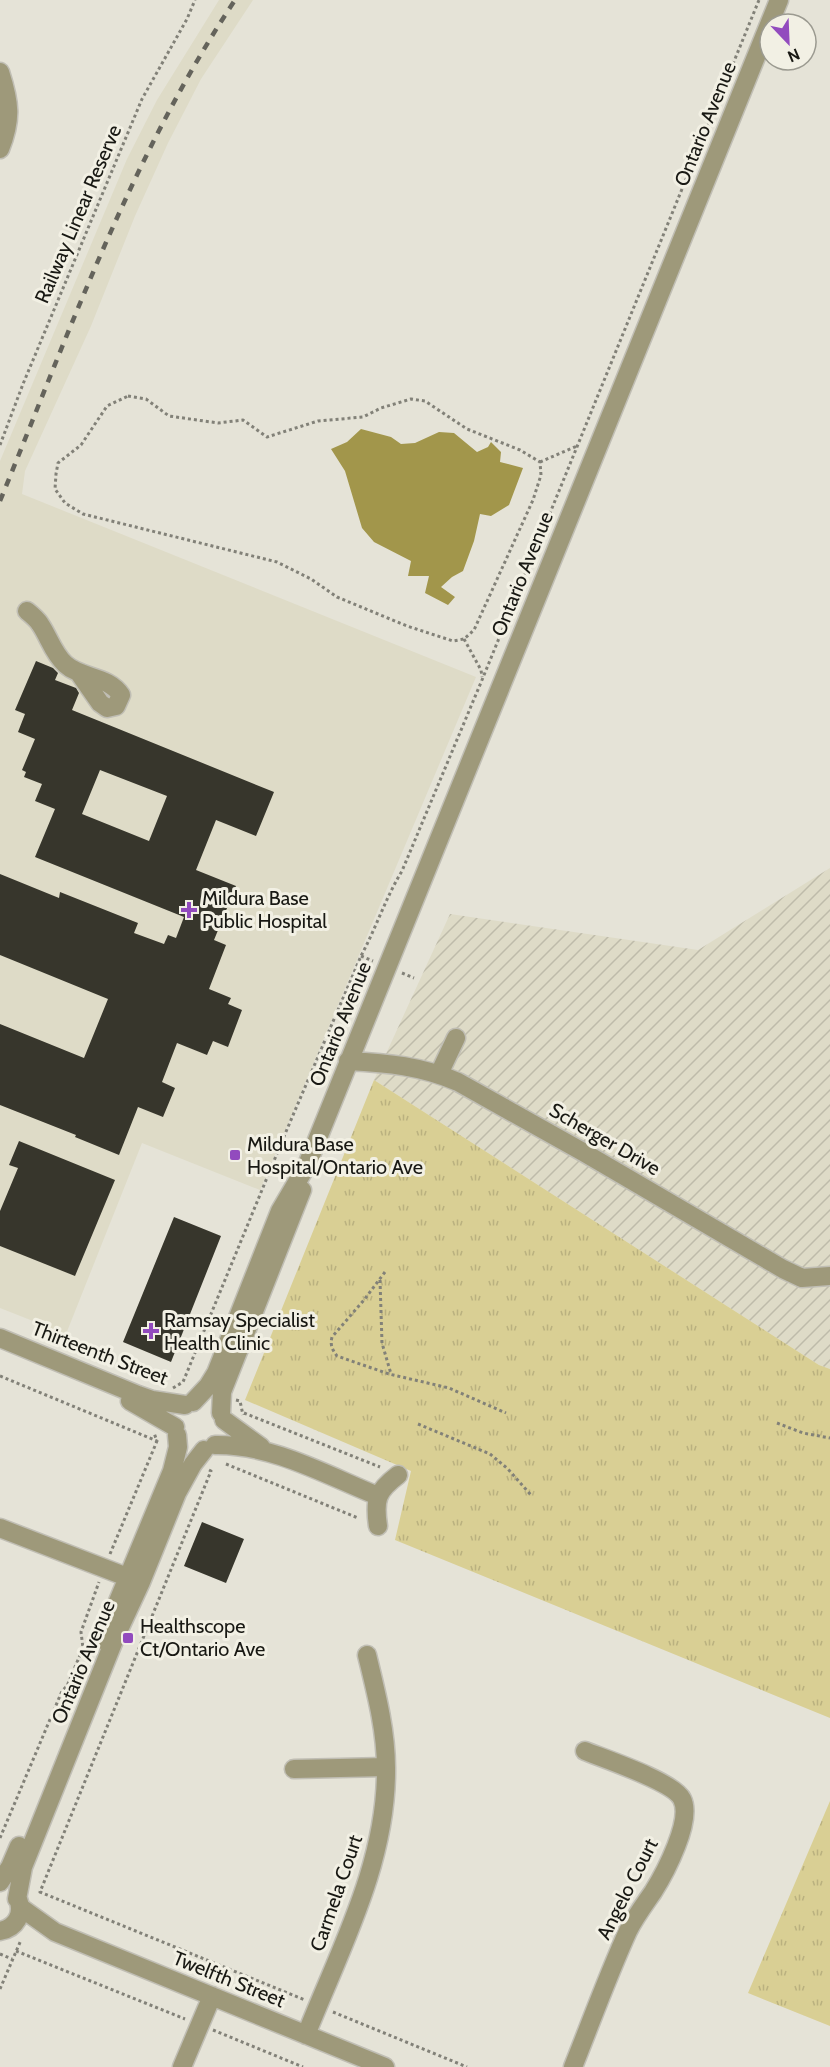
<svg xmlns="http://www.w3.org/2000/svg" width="830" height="2067" viewBox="0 0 830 2067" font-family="Cabin,sans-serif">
	<defs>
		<pattern id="industrial-furrows" width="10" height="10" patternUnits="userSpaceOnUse" patternTransform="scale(1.5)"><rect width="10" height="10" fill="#dedbc7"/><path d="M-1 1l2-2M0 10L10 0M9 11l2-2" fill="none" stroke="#bebbaa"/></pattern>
		<pattern id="grass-tufts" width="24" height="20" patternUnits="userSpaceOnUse" patternTransform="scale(1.5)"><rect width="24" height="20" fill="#d9cf94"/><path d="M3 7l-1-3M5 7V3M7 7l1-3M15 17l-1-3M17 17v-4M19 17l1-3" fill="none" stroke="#bab17f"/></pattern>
	</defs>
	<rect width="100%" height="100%" fill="#e5e3d7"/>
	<path fill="#dedbc7" d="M219 0H253L201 79 168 143 135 216 91 326 25 471 22 494 476 677 260 1190 142 1143 66 1334 0 1308V461L127 159 157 100Z"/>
	<path fill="url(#industrial-furrows)" d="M830 868V1369L819 1365 374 1080 450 914 698 950Z"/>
	<path fill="url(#grass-tufts)" d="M374 1080 819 1365 830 1369V1718L395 1540 411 1471 245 1400Z
		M830 1801V2026L748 1993Z"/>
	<path fill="#a2964b" d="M361 429 391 437 401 444 415 443 439 432 454 433 477 452 488 447 491 442 501 452 500 462 523 468 509 505 491 516 480 514 474 541 463 571 452 577 441 587 455 597 448 605 425 593 429 576H408L411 561 374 542 362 528 345 471 331 449 347 442Z"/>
	<path fill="#37362c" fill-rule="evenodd" d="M36 661 53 668 58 673 55 680 76 688 79 693 72 710 274 792 256 836 216 820 196 870 236 886 214 940 226 945 209 989 231 998 228 1004 242 1010 228 1047 213 1041 207 1055 177 1043 162 1082 175 1088 163 1117 138 1107 119 1155 75 1137 76 1135 0 1105V1024L84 1058 108 999 0 955V874L59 898 60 892 138 923 134 933 164 944 168 935 176 938 184 917 35 857 55 809 35 801 42 784 24 777 26 772 22 770 35 739 18 732 25 714 15 710ZM100 770 167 796 149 841 82 814Z
		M19 1141 115 1180 75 1276 0 1246V1211L18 1168 9 1165Z
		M174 1217 221 1236 171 1362 123 1342Z
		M202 1522 244 1539 226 1583 184 1566Z"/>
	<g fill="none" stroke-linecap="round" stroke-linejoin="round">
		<g stroke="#c0beb4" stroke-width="21">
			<path id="minor" d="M0 72C10 103 12 119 0 149
				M27 611C32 615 37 619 40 624 49 637 53 653 65 664 81 679 108 675 121 695L116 706 107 708 100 703 79 673
				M348 1061C387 1063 422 1066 458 1082L583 1152 783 1269 802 1278 830 1276
				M439 1074 456 1038
				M0 1338 138 1395 152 1400 185 1405
				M130 1401 175 1427
				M193 1402 208 1386 216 1373 280 1211 307 1165 779 0
				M221 1413 222 1392 302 1190
				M224 1420 261 1447
				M215 1445C272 1444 326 1475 378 1496
				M378 1526C374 1499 377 1491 398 1475
				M0 1528 140 1582
				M102 1640 172 1471 178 1447 177 1435
				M294 1769 386 1767
				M0 1882 10 1867 19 1846
				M17 1899 23 1867 115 1638 141 1582 177 1493 193 1464 204 1450
				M20 1907 55 1932 385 2067
				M0 1931C16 1928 24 1914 18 1899
				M306 2035C340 1949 387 1863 386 1768 386 1730 376 1692 367 1655
				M182 2067 212 1996
				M573 2067C591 2022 608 1975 628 1931 635 1917 644 1905 653 1892 665 1873 693 1820 682 1799 674 1782 605 1759 585 1751"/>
		</g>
		<path stroke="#828178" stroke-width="3" stroke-dasharray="3 3" stroke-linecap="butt" d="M128 396 146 399 169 416 218 423 243 420 267 437 318 421 363 417 381 408 411 399 425 401 467 429 520 450 540 462 541 475 533 500 474 630 464 639 453 641 407 626 337 597 311 579 277 562 83 514 65 503 55 489 56 474 58 463 81 445 107 406Z
			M0 445 23 384 142 99 187 19 195 0
			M540 462 577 446
			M464 639 481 670 482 677
			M361 956 373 961
			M402 973 414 978
			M385 1272 364 1300 332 1337C330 1345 332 1349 337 1356L389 1374 449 1388 506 1413
			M380 1280 382 1343 391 1374
			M0 1376 157 1441
			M173 1388 183 1382 285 1134 361 956C376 928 386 897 402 871L482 680 759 0
			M236 1400 240 1401 243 1415
			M244 1413 380 1467
			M777 1423 803 1433 830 1438
			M418 1424 490 1454 508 1469 531 1495
			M226 1464 358 1518
			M209 1470 211 1471 40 1892 305 2000
			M110 1554 157 1441 154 1433
			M0 1838 62 1691 67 1686 83 1648 81 1632 99 1582
			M16 1951 185 2019
			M0 1954 12 1959
			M0 1989 21 1940
			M333 2012 467 2067
			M213 2030 303 2067"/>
		<use href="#minor" stroke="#9e997a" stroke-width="18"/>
		<path stroke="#64635b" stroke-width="4.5" stroke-dasharray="8 8" stroke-linecap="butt" d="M0 501C70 330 132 155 235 0"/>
	</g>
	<g fill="#924bbe" stroke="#f2f0e4" stroke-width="2">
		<path d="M186 901h6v6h6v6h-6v6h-6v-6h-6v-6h6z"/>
		<rect x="229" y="1149" width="12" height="12" rx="3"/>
		<path d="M148 1322h6v6h6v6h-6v6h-6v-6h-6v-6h6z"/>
		<rect x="122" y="1632" width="12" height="12" rx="3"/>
	</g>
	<g text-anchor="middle" stroke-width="6" stroke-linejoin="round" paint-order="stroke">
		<g font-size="20" fill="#181813" stroke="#f2f0e4">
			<text transform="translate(705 124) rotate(-68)" y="7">Ontario Avenue</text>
			<text transform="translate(78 214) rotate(-67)" y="7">Railway Linear Reserve</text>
			<text transform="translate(522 574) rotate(-68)" y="7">Ontario Avenue</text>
			<text transform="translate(340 1024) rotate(-68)" y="7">Ontario Avenue</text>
			<text transform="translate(605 1139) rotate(30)" y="7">Scherger Drive</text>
			<text transform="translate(100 1353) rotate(21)" y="7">Thirteenth Street</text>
			<text transform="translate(83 1662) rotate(-67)" y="7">Ontario Avenue</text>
			<text transform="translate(627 1889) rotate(-63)" y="7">Angelo Court</text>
			<text transform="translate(336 1893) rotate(-71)" y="7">Carmela Court</text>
			<text transform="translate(229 1979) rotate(22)" y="7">Twelfth Street</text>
		</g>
		<g font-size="20" fill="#181813" stroke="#f2f0e4" text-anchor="start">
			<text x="202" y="905">Mildura Base<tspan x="202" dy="23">Public Hospital</tspan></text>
			<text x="247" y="1151">Mildura Base<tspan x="247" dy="23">Hospital/Ontario Ave</tspan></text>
			<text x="164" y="1327">Ramsay Specialist<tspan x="164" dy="23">Health Clinic</tspan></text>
			<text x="140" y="1633">Healthscope<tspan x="140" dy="23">Ct/Ontario Ave</tspan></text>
		</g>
	</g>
	<g transform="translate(788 42) rotate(157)"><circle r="28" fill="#f2f0e4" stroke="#9b9a90" stroke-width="1.5"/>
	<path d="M0-4.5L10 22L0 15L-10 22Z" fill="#924bbe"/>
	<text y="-9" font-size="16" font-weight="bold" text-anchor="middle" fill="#181813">N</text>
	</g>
</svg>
